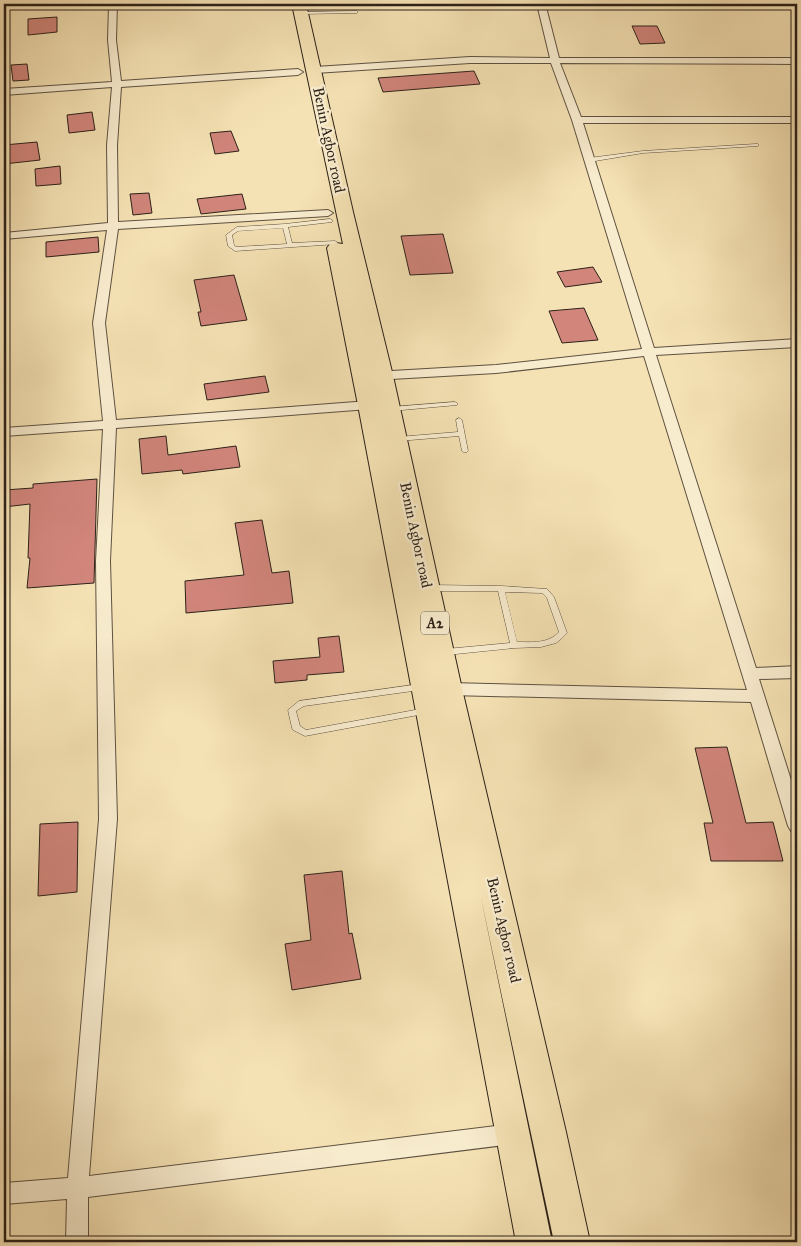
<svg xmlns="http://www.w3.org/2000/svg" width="801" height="1246" viewBox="0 0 801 1246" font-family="'IM FELL Great Primer',serif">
	<rect width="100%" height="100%" fill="#f5e2b4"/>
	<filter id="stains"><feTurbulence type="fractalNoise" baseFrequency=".004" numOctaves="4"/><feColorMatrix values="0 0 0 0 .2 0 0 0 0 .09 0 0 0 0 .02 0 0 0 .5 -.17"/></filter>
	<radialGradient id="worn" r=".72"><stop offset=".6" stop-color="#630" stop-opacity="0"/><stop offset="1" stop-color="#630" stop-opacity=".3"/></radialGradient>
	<path fill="#d1857b" stroke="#2c2119" d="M57 17V32L28 35V19Z
		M632 26H657L665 43 640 44Z
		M27 64 29 80 13 81 11 65Z
		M474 71 480 84 383 92 378 78Z
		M92 112 95 130 69 133 67 115Z
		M231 131 239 151 215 154 210 133Z
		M37 142 40 160 4 164V145Z
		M60 166 61 184 36 186 35 169Z
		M149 193 152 213 133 215 130 194Z
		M242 194 246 209 201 214 197 199Z
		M443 234 453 273 410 275 401 236Z
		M98 237 99 252 46 257V242Z
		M593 267 602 282 565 287 557 272Z
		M234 275 247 320 201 326 198 312H201L194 280Z
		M584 308 598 340 562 343 549 311Z
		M265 376 269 392 207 400 204 384Z
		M166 436 168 455 236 446 240 467 183 474 182 470 142 474 139 439Z
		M97 479 94 583 27 588 30 558H28L30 504 4 507V490L33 488V484Z
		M262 520 272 573 289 571 293 603 186 613 185 581 244 575 235 523Z
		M339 636 344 672 307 675V680L275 683 273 661 320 657 318 638Z
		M727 747 746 823 773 822 783 861H711L704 823H713L695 748Z
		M78 822 77 892 38 896 40 824Z
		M342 871 349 934 352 933 361 979 292 990 285 944 311 940 304 875Z"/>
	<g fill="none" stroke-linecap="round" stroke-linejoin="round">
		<g stroke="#5e5140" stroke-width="1">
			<path id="service" d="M356 11H357V13L301 14 299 13 301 12Z
				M756 144H758V146L643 153 589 162 586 160 589 158 643 151Z
				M330 219 332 220V222L288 227 292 243 335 241 338 243 337 244 235 251 228 246 226 235 237 227 285 224ZM283 228 287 244 236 247 234 245 232 235 238 231Z
				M455 402 458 404 457 405 391 411 388 409 391 407Z
				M459 418 462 420 468 451 467 452H463L462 451 459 436 398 441 395 439 398 437 458 432 456 420Z
				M430 585 501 586 547 589 554 597 567 633 561 639 556 643 541 647 514 648 446 655 443 654 442 652 443 650 446 649 510 643 498 591H430L426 588ZM505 592 542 593 547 598 559 632C548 644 532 642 517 642Z
				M420 684 423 685 424 687 423 689 420 690 304 706 296 711 300 726 306 730 426 708 429 709 430 711 429 713 305 736 293 730 292 728 288 710 299 701Z"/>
		</g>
		<g stroke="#5e5140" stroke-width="2">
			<path id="minor" d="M109 4H117L116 40 121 81 298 69 303 72 298 75 121 87 117 145 118 222 328 210 333 213 328 216 118 229 105 323 116 420 369 401 375 405 369 409 116 428 110 561 117 819 89 1176 513 1124 520 1127 523 1134 520 1141 513 1144 88 1197V1242H66L67 1199 4 1204V1183L68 1178 99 819 96 561 103 429 4 436V428L103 421 93 323 107 230 4 239V233L108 223 107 145 112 87 4 95V89L112 82 108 40Z
				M537 4H797V9L546 7 559 58H797V64L560 63 581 117H797V123H583L654 348 797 339V347L656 355 756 668 797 666V678L759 679 797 799V833L791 831 788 826 751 702 449 695 443 693 441 689 443 685 449 683 747 690 644 356 496 373 374 380 368 376 374 372 496 365 642 349 572 120 551 63H470L315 73 310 70 315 67 470 57 550 58Z"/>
		</g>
		<g stroke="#2c2119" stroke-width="2">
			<path id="trunk" d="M292 4H306L353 212 393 376 462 689 566 1132 590 1242H554L480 893 552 1242H516L358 405 327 248 330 244 336 243 343 244Z"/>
		</g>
		<use href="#service" fill="#f8ecce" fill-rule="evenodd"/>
		<use href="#minor" fill="#f8ecce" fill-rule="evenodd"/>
		<use href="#trunk" fill="#f5e2b4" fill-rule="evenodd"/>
	</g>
	<g text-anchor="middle" stroke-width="5" stroke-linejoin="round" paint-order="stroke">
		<rect fill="#f8ecce" stroke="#695e4f" stroke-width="1" x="421" y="611.5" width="28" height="23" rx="4"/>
		<g font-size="14" font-weight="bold" fill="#2c2119">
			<text x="435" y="628">A2</text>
		</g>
		<g font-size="15" fill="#2c2119" stroke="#f8ecce">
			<text transform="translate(329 140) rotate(78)" y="5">Benin Agbor road</text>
			<text transform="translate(416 535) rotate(78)" y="5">Benin Agbor road</text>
			<text transform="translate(504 930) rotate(77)" y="5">Benin Agbor road</text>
		</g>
	</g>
	<rect width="801" height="1246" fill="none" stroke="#f5e2b4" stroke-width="20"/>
	<rect x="5" y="5" width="791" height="1236" fill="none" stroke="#2c2119" stroke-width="2.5"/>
	<rect x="10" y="10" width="781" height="1226" fill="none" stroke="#2c2119"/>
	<rect width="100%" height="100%" filter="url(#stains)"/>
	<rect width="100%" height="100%" fill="url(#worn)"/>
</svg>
